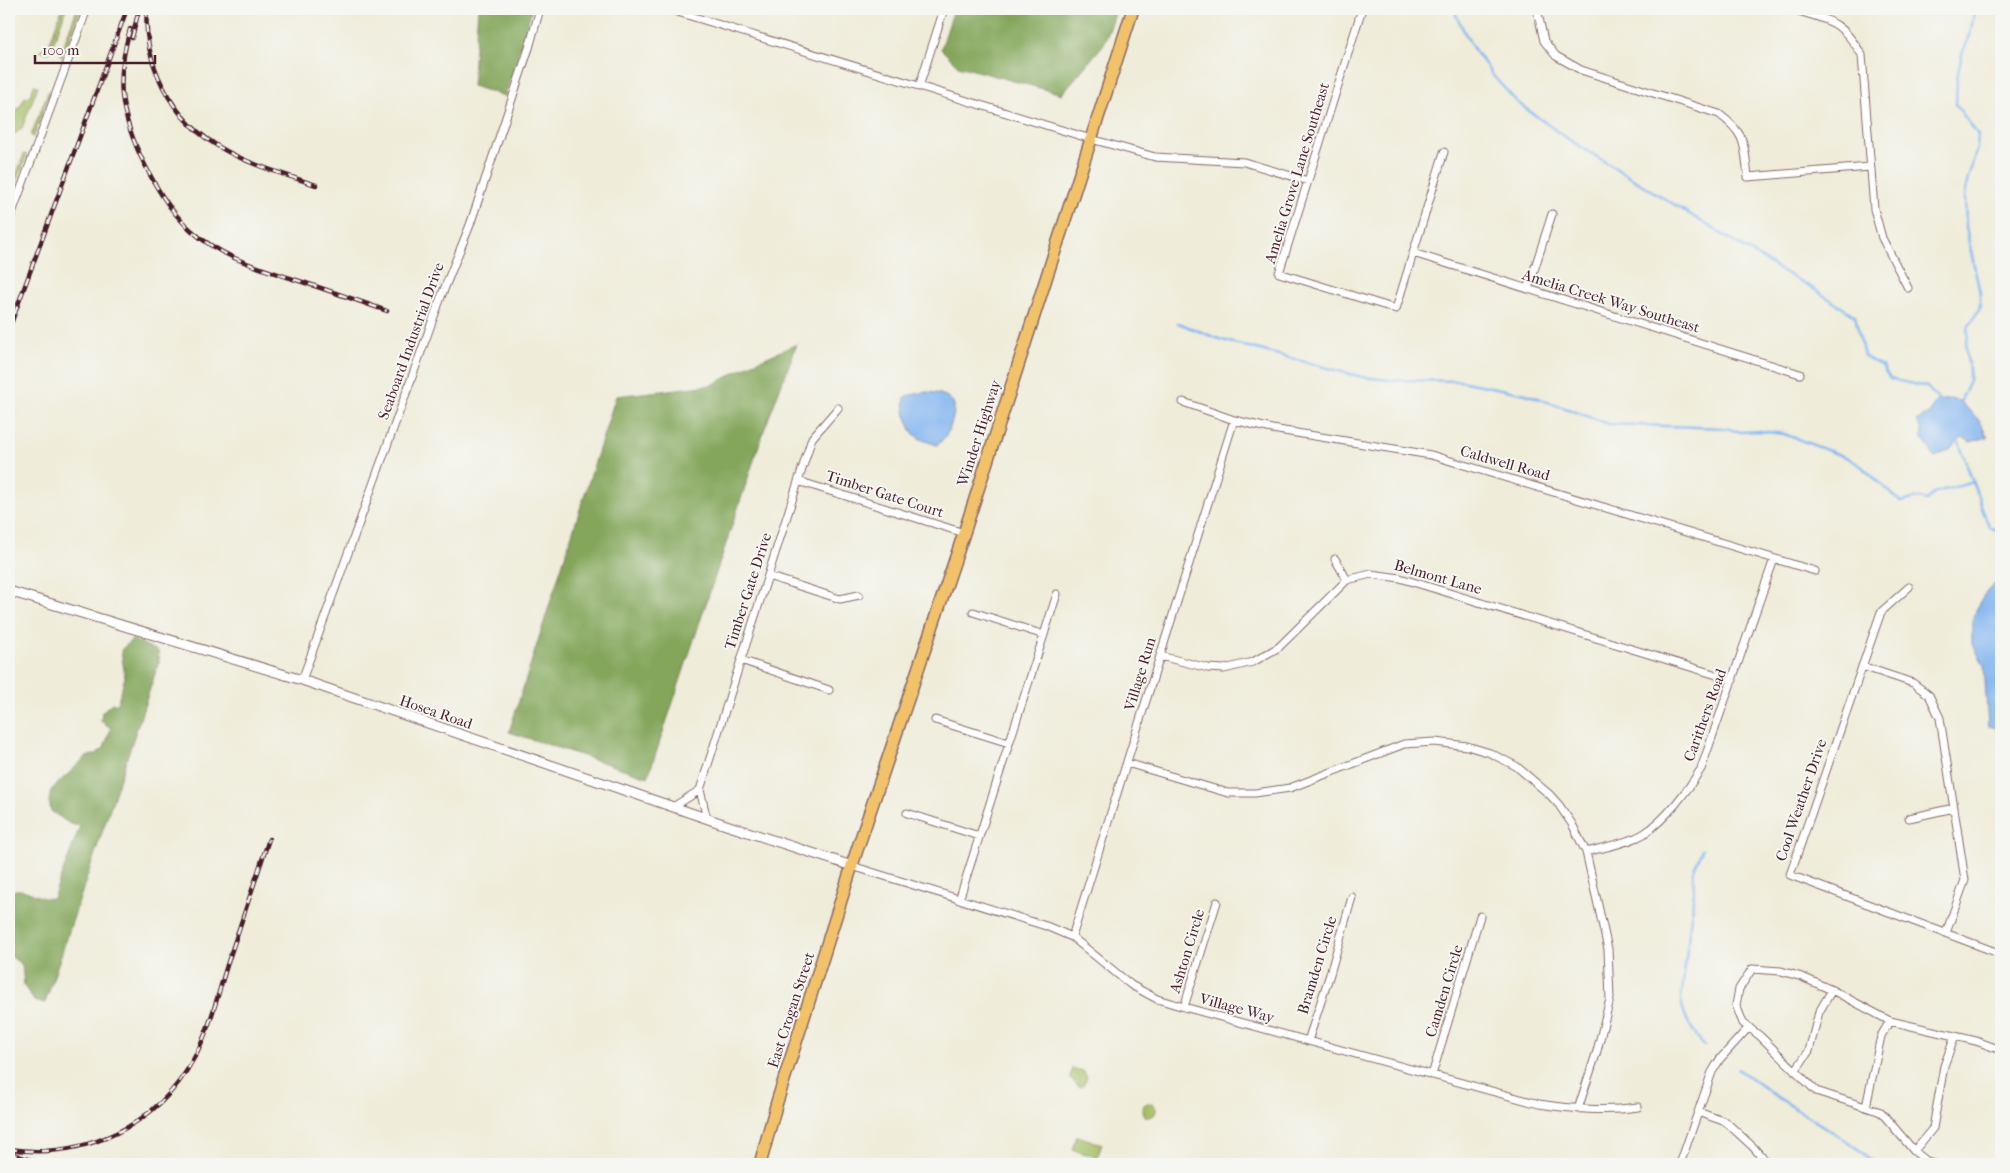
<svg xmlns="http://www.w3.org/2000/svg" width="2010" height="1173" viewBox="0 0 2010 1173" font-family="'IM FELL French Canon',serif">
	<rect width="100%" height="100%" fill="#f6f6f2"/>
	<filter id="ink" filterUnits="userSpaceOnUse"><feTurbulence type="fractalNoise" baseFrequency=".02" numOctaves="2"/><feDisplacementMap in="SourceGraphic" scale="10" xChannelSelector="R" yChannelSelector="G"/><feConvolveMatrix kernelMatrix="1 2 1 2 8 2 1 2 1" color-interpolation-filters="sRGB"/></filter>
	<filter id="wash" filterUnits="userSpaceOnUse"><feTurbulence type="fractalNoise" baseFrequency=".0096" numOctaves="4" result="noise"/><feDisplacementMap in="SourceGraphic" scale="20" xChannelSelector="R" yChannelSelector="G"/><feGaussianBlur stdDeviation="1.12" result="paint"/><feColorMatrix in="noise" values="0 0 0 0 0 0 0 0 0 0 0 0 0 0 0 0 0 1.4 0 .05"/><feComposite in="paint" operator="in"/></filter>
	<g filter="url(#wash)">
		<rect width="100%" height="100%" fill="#efecd9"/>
		<path fill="#a4bf65" stroke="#776f48" d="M62 9H66L50 52 48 53 40 50 48 47Z
			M77 9H81L62 58 60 55Z
			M34 85 38 86 22 128 16 133H9C9 114 19 112 25 97L30 96Z
			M49 90 50 92 34 136 32 137 31 135Z
			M24 154 27 155 9 205V195Z
			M1072 1068 1083 1071 1087 1077C1085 1082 1085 1086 1079 1087L1070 1078Z
			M1142 1110a7 7 0 1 1 14 0a7 7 0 1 1-14 0Z
			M1077 1136 1102 1144 1097 1158 1072 1149Z"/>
		<path fill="#83a65a" stroke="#666242" d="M478 9H532L505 96 472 86Z
			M954 9H1117L1104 44 1062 94 958 66 941 49Z
			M797 344 763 433 648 777 509 732 616 396 712 385 751 364Z
			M132 639 158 651 159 662 45 1003 34 1001 24 986 22 965 9 955V892C11 892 14 890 17 890 30 889 40 901 53 898L80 826 70 824 51 811 49 801 51 790 86 757 96 754 104 748 111 728 101 721 102 712 112 703 117 705 125 677 121 650Z"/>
		<path fill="#84b6f1" stroke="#676a8e" d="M926 392C935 392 950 395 954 404 955 418 949 436 937 445 931 443 920 440 915 435 908 429 901 403 906 396Z
			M1949 399 1960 401 1978 419 1988 437 1970 442C1960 433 1957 443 1951 449 1947 452 1940 454 1935 457L1932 455 1930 449 1921 437 1922 430 1916 421 1930 413 1936 401Z
			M1999 581 2001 583V743V734L1994 727 1988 726 1984 665 1972 643V623L1978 605 1984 595 1995 583Z"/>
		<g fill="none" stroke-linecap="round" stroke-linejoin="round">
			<path stroke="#84b6f1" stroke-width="2.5" d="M1453 9 1471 45 1495 78 1517 102 1565 137 1780 270 1806 284 1855 316 1864 356 1883 367 1890 379 1927 387 1941 403
				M1178 323 1222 340 1362 377 1391 380 1460 381 1526 394 1609 424 1724 428 1741 432 1760 431 1784 434 1848 458 1861 466 1901 502 1918 498 1927 500 1936 492 1974 482
				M1961 403C1961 396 1966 391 1968 384 1972 370 1966 362 1966 348 1966 341 1970 337 1967 329L1980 308V293L1966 228 1965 197 1967 182 1977 148 1978 135 1956 105 1957 78 1962 54 1970 35 1975 9
				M1957 437 1986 519 1990 527 2001 532
				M2001 540 1999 541 2001 550
				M1702 849 1693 872 1694 892 1681 1000C1684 1019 1693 1031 1704 1046
				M1738 1069 1774 1095 1856 1147 1875 1164"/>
		</g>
	</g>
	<g filter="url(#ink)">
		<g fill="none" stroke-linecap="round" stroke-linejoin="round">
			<g stroke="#846768" stroke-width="9">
				<path id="minor" d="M668 9 1091 139 1155 157 1244 162 1308 181
					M1362 9 1279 273 1396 309 1444 152
					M1537 9 1544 41 1556 56 1581 70 1719 114C1747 135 1744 144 1748 177L1870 167
					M1792 9C1830 21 1840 19 1862 55L1874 209 1882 238 1908 288
					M919 87 944 9
					M9 221 87 9
					M1413 253 1800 374
					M1528 289 1552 214
					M1183 402 1234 420 1272 429 1431 455 1815 571
					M798 481 964 533
					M1335 559 1347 580
					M768 576 840 599 859 595
					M1909 587 1881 612 1790 875 2001 954
					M973 612 1044 635
					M1160 656 1208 668 1224 669 1253 662 1279 647 1347 580 1371 574 1400 578 1733 680
					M741 660 829 690
					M1862 666 1913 683 1929 695 1940 718 1965 880 1946 933
					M302 680 441 297 470 225 529 48 540 9
					M935 720 1009 743
					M1127 763 1228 793H1255L1290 788 1404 744 1435 742 1467 746 1490 753 1516 766 1550 795 1559 805 1572 824 1586 852 1608 949 1610 999 1597 1051 1578 1109
					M673 807 700 790
					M907 813 979 836
					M1909 818 1954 808
					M707 819 700 790 741 660 812 438 838 408
					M1586 852C1602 848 1632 842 1645 833 1666 819 1688 790 1701 769L1774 559
					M852 866 1046 926 1072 937 1131 985 1157 999 1184 1007 1539 1104C1573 1109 1605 1112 1638 1107
					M959 900 1057 594
					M1072 937 1234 420
					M1184 1007 1217 902
					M1308 1041 1330 974 1352 897
					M1795 1071 1809 1051 1819 1012 1832 990
					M1432 1075 1480 916
					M1866 1107 1881 1036 1890 1021
					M1698 1112 1726 1122 1753 1147 1768 1164
					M1914 1151 1933 1128 1944 1066 1955 1036
					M1680 1164 1712 1072 1720 1059 1749 1027
					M1754 1164 1762 1156
					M1935 1164 1929 1163 1914 1151 1881 1112 1816 1091 1760 1036 1743 1023 1736 1005 1739 989 1752 969 1781 971 1802 977 1832 990 1890 1021 1976 1041 2001 1050"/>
			</g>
			<g stroke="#846768" stroke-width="11">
				<path id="tertiary" d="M9 591 302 680 723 824 852 866"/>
			</g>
			<g stroke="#846768" stroke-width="14">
				<path id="primary" d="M760 1164 777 1102 856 853 964 533 1133 9"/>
			</g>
			<use href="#minor" stroke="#fff" stroke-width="7"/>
			<use href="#tertiary" stroke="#fff" stroke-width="9"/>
			<use href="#primary" stroke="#f2c26a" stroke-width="11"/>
			<g stroke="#4a1f2b" stroke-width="4.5">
				<path id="rail" d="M147 9C145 32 149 55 158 76 188 148 249 163 316 185
					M130 29C116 79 119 108 140 155 153 182 168 210 191 230 220 257 257 267 293 279 325 289 356 300 387 311
					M132 38 139 9
					M9 329 127 9
					M9 1149C84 1160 158 1126 194 1058 210 1029 218 994 228 962 242 921 255 880 269 839
					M9 1153 42 1164"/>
			</g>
			<use href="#rail" stroke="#f6f6f2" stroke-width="2.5" stroke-dasharray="8" stroke-linecap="butt"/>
		</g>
	</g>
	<g text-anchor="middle" stroke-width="4" stroke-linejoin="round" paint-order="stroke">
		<g font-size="15" fill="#4a1f2b" stroke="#f6f6f2">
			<text transform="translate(1297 173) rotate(-73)" y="5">Amelia Grove Lane Southeast</text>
			<text transform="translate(1611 301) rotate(17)" y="5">Amelia Creek Way Southeast</text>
			<text transform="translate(411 341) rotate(-70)" y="5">Seaboard Industrial Drive</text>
			<text transform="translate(979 433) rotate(-72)" y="5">Winder Highway</text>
			<text transform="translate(1505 463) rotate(16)" y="5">Caldwell Road</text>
			<text transform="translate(885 494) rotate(18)" y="5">Timber Gate Court</text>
			<text transform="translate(1438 577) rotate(16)" y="5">Belmont Lane</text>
			<text transform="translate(748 591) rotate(-72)" y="5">Timber Gate Drive</text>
			<text transform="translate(1140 674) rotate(-73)" y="5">Village Run</text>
			<text transform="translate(436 712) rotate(19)" y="5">Hosea Road</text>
			<text transform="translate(1705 715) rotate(-70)" y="5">Carithers Road</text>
			<text transform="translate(1801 800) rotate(-71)" y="5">Cool Weather Drive</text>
			<text transform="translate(1187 951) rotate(-73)" y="5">Ashton Circle</text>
			<text transform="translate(1317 965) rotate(-73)" y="5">Bramden Circle</text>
			<text transform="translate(1444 991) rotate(-73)" y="5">Camden Circle</text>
			<text transform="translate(1237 1008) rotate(15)" y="5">Village Way</text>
			<text transform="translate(791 1010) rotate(-72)" y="5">East Crogan Street</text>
		</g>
	</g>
	<rect width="2010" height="1173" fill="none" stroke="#f6f6f2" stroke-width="30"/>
	<path d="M35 55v8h120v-8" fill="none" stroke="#4a1f2b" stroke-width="2.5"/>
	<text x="42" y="55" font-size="15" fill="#4a1f2b" stroke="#f6f6f2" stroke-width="4" paint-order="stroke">100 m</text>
</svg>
